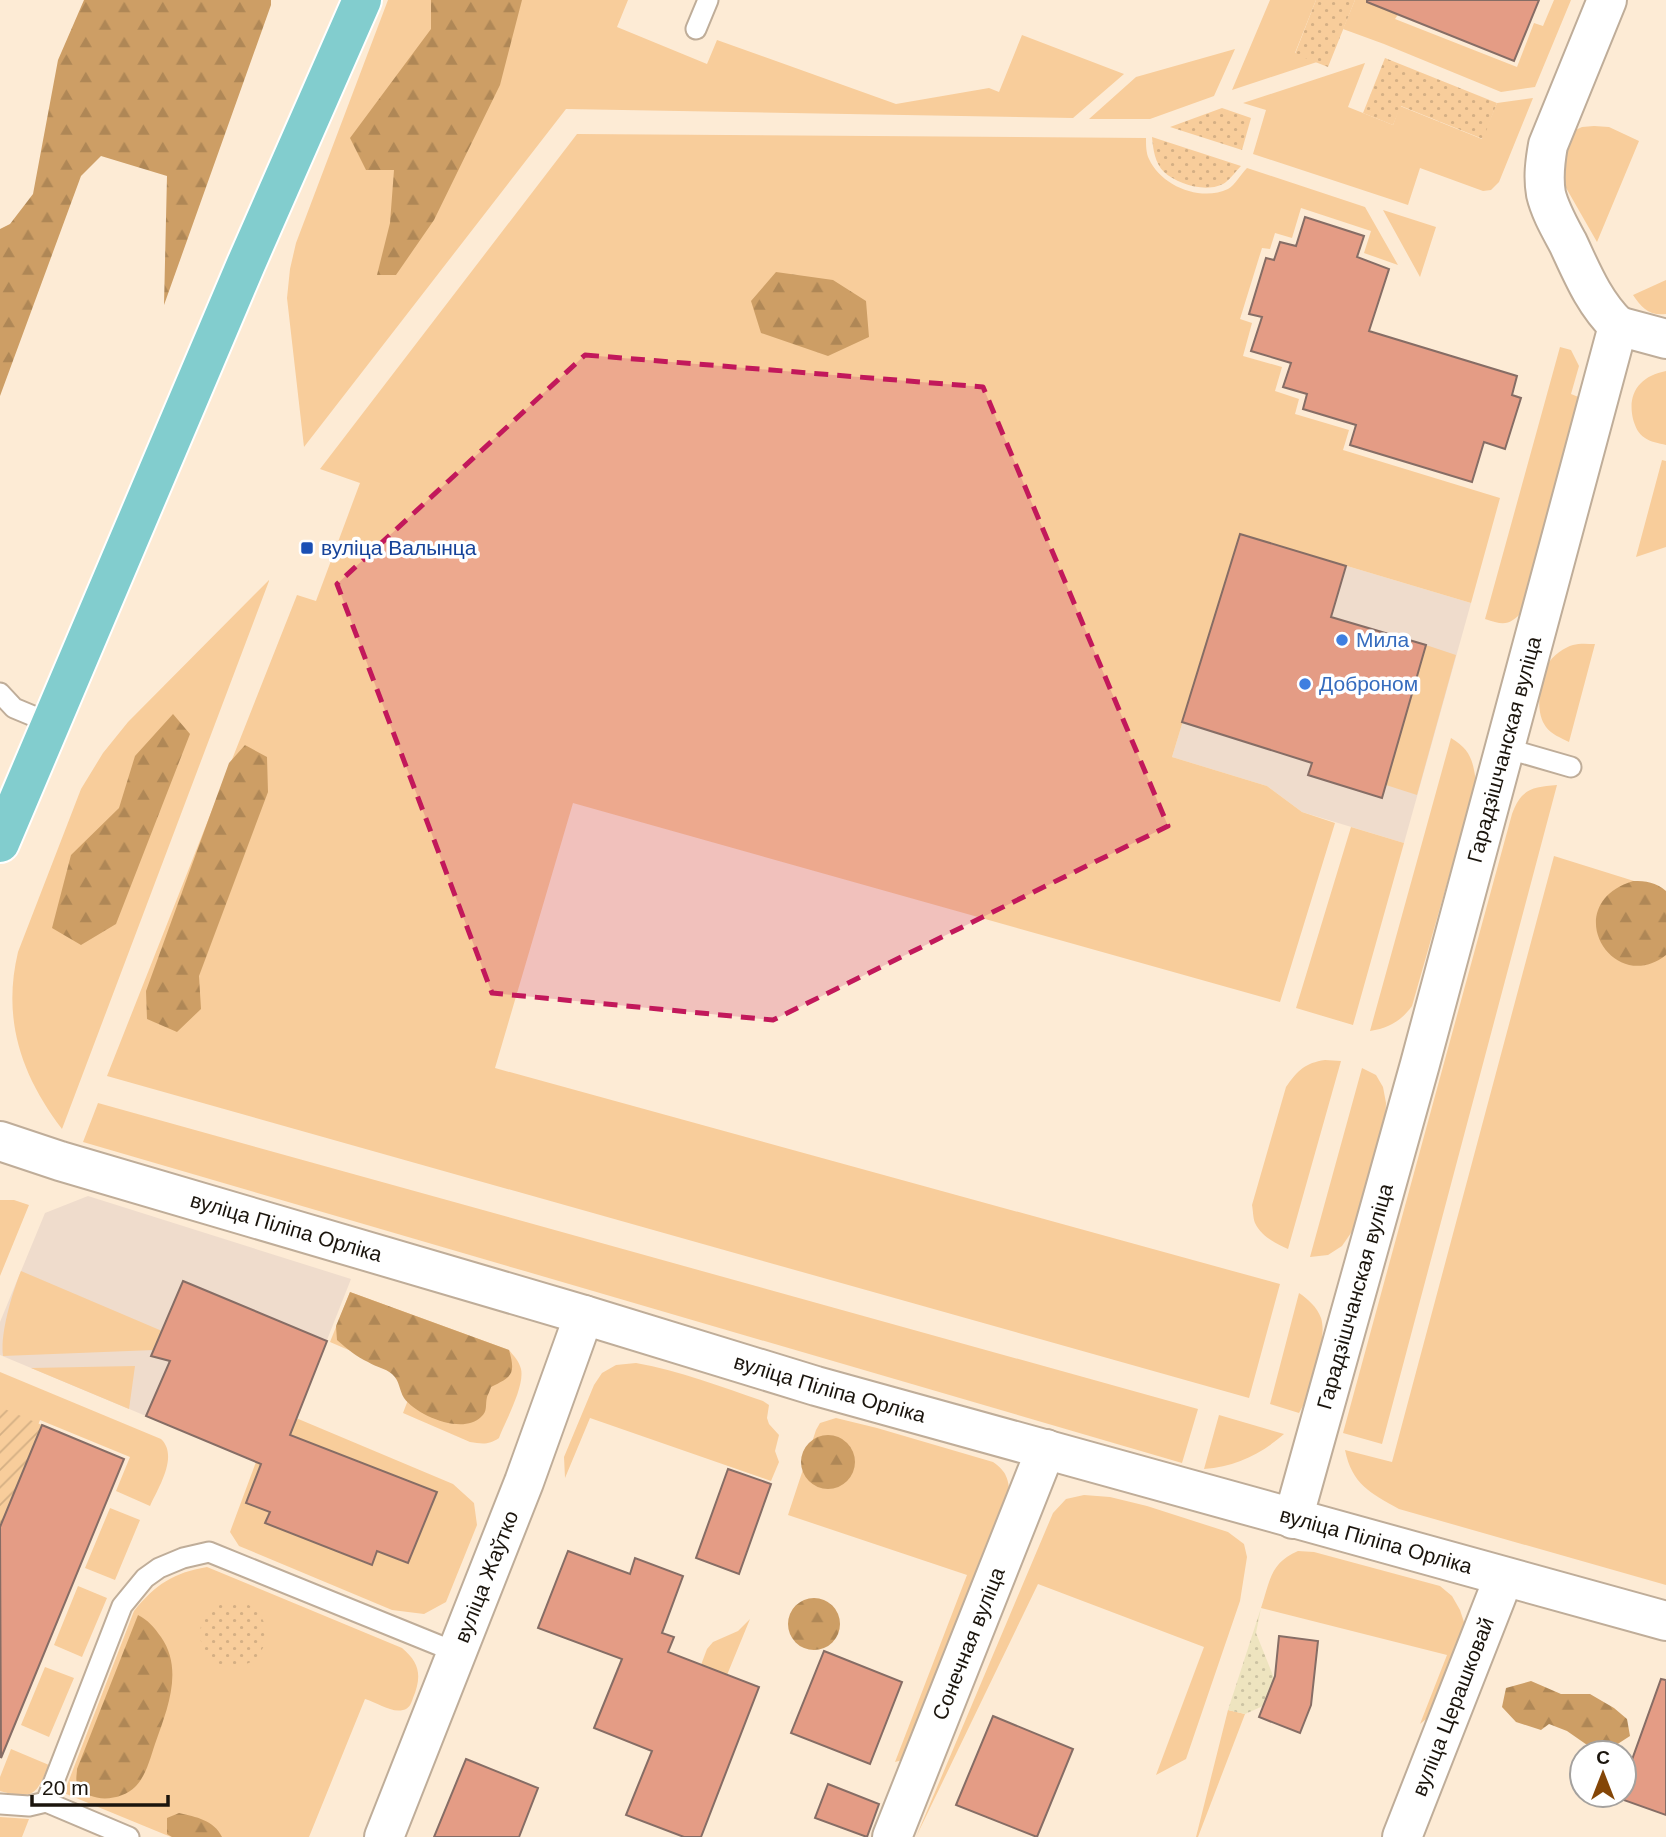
<svg xmlns="http://www.w3.org/2000/svg" width="1666" height="1837" viewBox="0 0 1666 1837" font-family="Arial,sans-serif">
	<defs>
		<pattern id="forest-firs" width="22" height="20" patternUnits="userSpaceOnUse" patternTransform="scale(1.75)"><rect width="22" height="20" fill="#cd9e65"/><path d="M5 1l3.5 6h-7zM16 11l3.5 6h-7z" fill="#af8756"/></pattern>
		<pattern id="sand-dots" width="8" height="8" patternUnits="userSpaceOnUse" patternTransform="scale(1.75)"><rect width="8" height="8" fill="#eee4bf"/><path d="M2 2h.1M6 6h.1" fill="none" stroke="#ccc3a3" stroke-width="1.8" stroke-linecap="round"/></pattern>
		<pattern id="park-dots" width="8" height="8" patternUnits="userSpaceOnUse" patternTransform="scale(1.75)"><rect width="8" height="8" fill="#f8cd9b"/><path d="M2 2h.1M6 6h.1" fill="none" stroke="#d4af84" stroke-width="1.8" stroke-linecap="round"/></pattern>
		<pattern id="garden-furrows" width="10" height="10" patternUnits="userSpaceOnUse" patternTransform="scale(1.75)"><rect width="10" height="10" fill="#f8cd9b"/><path d="M-1 1l2-2M0 10L10 0M9 11l2-2" fill="none" stroke="#d4af84"/></pattern>
	</defs>
	<rect width="100%" height="100%" fill="#fdebd5"/>
	<path fill="#efdccc" d="M1240 534 1471 603 1404 843 1302 812 1267 786 1172 757Z
		M88 1196 351 1279 290 1434 261 1464 0 1355V1322L45 1213Z"/>
	<path fill="#f8cd9b" d="M388 0H628L617 27 707 64 717 40 896 104 989 88 999 92 1022 35 1124 74 1073 118 566 109 304 447 287 298 290 269 296 243Z
		M1270 0H1316L1295 53 1317 62 1232 90Z
		M1355 0H1408L1395 19 1517 67 1534 23 1543 26 1554 0H1571L1535 87 1501 92 1384 44 1343 29Z
		M1235 49 1214 96 1150 119H1089L1136 77Z
		M1365 63 1348 107 1393 125 1400 106 1482 139 1497 103 1533 98 1499 182 1491 190 1483 191 1420 168 1408 205 1253 154 1266 110 1243 103Z
		M1594 126 1609 127 1639 141 1597 242 1565 186 1561 171 1571 132 1582 127Z
		M577 134 1146 138C1146 145 1146 153 1149 159 1161 186 1201 202 1228 189 1235 185 1241 174 1247 168L1365 207 1398 265 1364 253 1371 231 1301 208 1292 238 1275 233 1270 249 1262 248 1240 319 1252 323 1243 356 1282 367 1275 391 1299 399 1295 414 1349 430 1343 450 1500 498 1471 603 1240 534 1172 757 1267 786 1302 812 1335 823 1280 1002 573 803 495 1068 1280 1284 1249 1398 107 1076 297 595 316 601 360 483 320 469Z
		M1383 210 1436 227 1420 277Z
		M1666 280V314C1649 316 1642 308 1633 295Z
		M1560 347 1571 350 1579 366 1571 394 1581 398 1524 610C1510 625 1505 626 1485 619Z
		M1666 371V445C1659 443 1650 442 1645 438 1638 434 1635 426 1633 419 1627 393 1640 376 1666 371Z
		M1662 460 1666 461V547L1636 557Z
		M269 580V581L62 1129C21 1075 2 1019 18 952L81 789 103 753 128 722Z
		M1595 644 1569 742C1561 738 1551 734 1546 727 1534 711 1540 681 1548 664 1552 656 1565 647 1573 645 1580 643 1588 644 1595 644Z
		M1426 645 1456 655 1417 795 1386 785Z
		M1451 738C1471 750 1473 761 1476 782L1412 1006C1401 1021 1389 1028 1370 1031Z
		M1557 785 1382 1444 1343 1433 1512 814C1521 789 1532 787 1557 785Z
		M1351 827 1404 843 1353 1025 1296 1008Z
		M1554 856 1666 891V1585L1399 1509C1370 1493 1352 1484 1345 1450L1392 1462Z
		M1325 1060 1341 1061 1288 1249C1276 1244 1261 1236 1255 1223 1253 1218 1253 1210 1252 1205L1286 1087C1298 1070 1305 1063 1325 1060Z
		M1362 1068 1376 1075 1383 1087 1386 1103 1385 1122 1353 1230 1342 1246 1328 1255 1310 1257Z
		M98 1103 1198 1409 1182 1463 83 1142Z
		M0 1200H14L29 1205 0 1276Z
		M21 1271 162 1331 154 1350 3 1356C0 1334 12 1293 21 1271Z
		M350 1292 509 1350C514 1356 519 1361 521 1369 525 1386 505 1422 499 1438 489 1445 482 1444 470 1442L403 1413 416 1379 330 1342Z
		M1299 1293C1308 1299 1317 1307 1321 1318 1328 1339 1310 1382 1304 1404L1299 1413 1270 1404Z
		M636 1363C680 1371 722 1387 763 1401L769 1405 767 1418 769 1424 779 1435 775 1451 779 1462 771 1481 590 1418 565 1478 564 1457 594 1385 602 1373 616 1365Z
		M135 1366 129 1409 31 1368Z
		M0 1372 161 1439C179 1456 158 1488 150 1506L116 1491 130 1457 40 1420 0 1517Z
		M1219 1415 1284 1434C1260 1455 1236 1466 1204 1469Z
		M296 1418 453 1484 474 1503 477 1525 446 1602 424 1614 392 1610 239 1546 230 1532 256 1462 261 1464Z
		M836 1418 877 1428 993 1462C1007 1472 1008 1478 1010 1495L910 1758 895 1762 967 1575 788 1515 816 1430 820 1423Z
		M1084 1495 1110 1497 1147 1506 1228 1532 1244 1544 1247 1557 1240 1601 1186 1759 1156 1775 1204 1647 1038 1584 916 1837 1053 1513 1066 1499Z
		M110 1508 140 1520 115 1580 85 1568Z
		M1298 1551 1314 1552 1440 1586 1452 1596 1460 1610 1465 1625 1441 1707 1420 1724 1447 1655 1261 1608C1270 1581 1270 1563 1298 1551Z
		M207 1567 402 1648C420 1663 422 1676 413 1698 411 1704 409 1709 403 1710 391 1713 376 1702 365 1699L309 1837H171L64 1793 134 1611C156 1584 173 1573 207 1567Z
		M78 1586 107 1598 82 1657 54 1645Z
		M750 1619 727 1675 701 1665 707 1649 713 1642 738 1631Z
		M45 1667 74 1678 49 1737 21 1725Z
		M1228 1710 1245 1714 1198 1837H1196Z
		M11 1749 49 1765C36 1795 34 1800 0 1791V1777Z
		M0 1817 29 1819 22 1837H0Z"/>
	<path fill="url(#forest-firs)" d="M84 0H271V5L164 305 167 176 101 156 81 176 0 396V229L10 224 33 194 58 60Z
		M431 0H522L500 85 434 220 396 275H377L390 223 394 170H366L350 138 431 29Z
		M776 272 833 280 866 301 869 337 828 356 761 333 751 301Z
		M173 714 190 734 116 924 81 945 52 928 71 855 119 808 135 756Z
		M245 745 267 757 268 792 199 976 201 1009 177 1032 147 1019 146 991 229 763Z
		M1633 881C1646 881 1656 882 1666 891V955C1613 997 1557 905 1633 881Z
		M350 1292 509 1350C516 1374 512 1377 491 1387 491 1388 487 1397 487 1397 485 1405 488 1411 481 1417 463 1435 417 1416 404 1398 399 1390 400 1381 392 1374 385 1368 376 1367 368 1362 357 1357 347 1349 337 1340L336 1326Z
		M801 1462a27 27 0 1 1 54 0a27 27 0 1 1-54 0Z
		M788 1624a26 26 0 1 1 52 0a26 26 0 1 1-52 0Z
		M138 1615C148 1620 154 1627 161 1637 184 1670 167 1710 155 1744 150 1759 146 1776 135 1787 121 1801 89 1804 78 1785 75 1781 77 1774 77 1769Z
		M1531 1681 1561 1694H1590L1614 1708 1627 1719 1630 1736 1613 1747H1590L1567 1731 1549 1724 1541 1730 1516 1722 1502 1707 1506 1688Z
		M179 1813C196 1817 214 1820 222 1837H172L167 1834V1818Z"/>
	<path fill="url(#sand-dots)" d="M1261 1608 1256 1633 1274 1678 1263 1706 1245 1714 1228 1710Z"/>
	<path fill="url(#park-dots)" d="M1316 0H1355L1328 67 1295 54Z
		M1385 58 1497 103 1483 139 1401 106 1393 125 1363 113Z
		M1222 108 1251 118 1242 150 1170 127Z
		M1152 137 1241 166C1236 171 1231 178 1226 182 1210 194 1178 185 1164 172 1155 163 1153 149 1152 137Z
		M200 1634a33 33 0 1 1 66 0a33 33 0 1 1-66 0Z"/>
	<path fill="url(#garden-furrows)" d="M0 1407 42 1425 0 1527Z"/>
	<path fill="#e49c85" stroke="#866d65" stroke-width="2" d="M1367 0H1539L1514 61 1367 2Z
		M1305 217 1364 236 1357 257 1389 269 1369 331 1517 376 1512 395 1521 398 1505 449 1484 442 1472 482 1350 445 1356 425 1303 409 1307 394 1283 387 1291 363 1251 351 1262 317 1249 314 1266 258 1274 260 1280 242 1296 246Z
		M1240 534 1346 566 1331 617 1426 645 1382 798 1308 775 1312 763 1182 722Z
		M183 1281 327 1341 290 1435 437 1492 408 1563 377 1551 372 1565 265 1523 270 1512 246 1503 261 1464 146 1416 170 1361 151 1356Z
		M42 1425 124 1459 1 1758 0 1527Z
		M728 1469 771 1484 739 1574 696 1558Z
		M568 1551 630 1574 635 1558 683 1576 662 1633 674 1637 668 1652 759 1687 701 1837H684L626 1815 652 1751 594 1728 622 1659 538 1628Z
		M1279 1636 1318 1641 1311 1705 1300 1733 1259 1717 1275 1676Z
		M824 1651 902 1682 870 1764 791 1733Z
		M1661 1679 1666 1680V1815L1618 1798 1619 1795H1624V1782Z
		M993 1716 1073 1749 1037 1837 956 1805Z
		M466 1759 538 1788 519 1837H434Z
		M828 1784 879 1804 867 1837 815 1818Z"/>
	<g fill="none" stroke-linecap="round" stroke-linejoin="round">
		<g stroke="#bfad99" stroke-width="23">
			<path id="service" d="M696 29 708 0
				M0 693 14 708 50 723
				M1505 748 1571 767
				M0 1804 29 1806 46 1802
				M129 1837 46 1802 122 1606 145 1578 159 1568 183 1558 209 1552 458 1653"/>
		</g>
		<g stroke="#bfad99" stroke-width="42">
			<g id="minor">
				<path d="M1618 326 1666 339"/>
				<path id="s1" d="M1293 1519 1420 1064 1618 326C1594 303 1582 273 1568 243 1560 228 1550 211 1546 194 1543 177 1545 162 1548 145L1607 0"/>
				<path id="s2" d="M384 1837 524 1482 584 1315"/>
				<path id="s3" d="M892 1837 1046 1449"/>
				<path id="s4" d="M1402 1837 1504 1577"/>
			</g>
		</g>
		<g stroke="#bfad99" stroke-width="42">
			<g id="tertiary">
				<path id="s5" d="M0 1141 60 1161 584 1315 816 1386 1666 1621"/>
			</g>
		</g>
		<g stroke="#fff" stroke-width="42">
			<path id="primary" d="M0 843 246 264 362 0"/>
		</g>
		<use href="#service" stroke="#fff" stroke-width="19"/>
		<use href="#minor" stroke="#fff" stroke-width="38"/>
		<use href="#tertiary" stroke="#fff" stroke-width="38"/>
		<use href="#primary" stroke="#82cdce" stroke-width="38"/>
	</g>
	<path fill="#c2185b" fill-opacity="0.2" stroke="#c2185b" stroke-width="5" stroke-dasharray="14 9" stroke-linejoin="round" d="M585 355 983 387 1168 826 773 1020 492 993 337 584Z"/>
	<rect fill="#1a4fb4" stroke="#fff" stroke-width="2.5" x="300" y="541" width="14" height="14" rx="3.5"/>
	<g fill="#3f7fe0" stroke="#fff" stroke-width="2.5">
		<circle cx="1342" cy="640" r="7"/>
		<circle cx="1305" cy="684" r="7"/>
	</g>
	<g text-anchor="middle" stroke-width="7" stroke-linejoin="round" paint-order="stroke">
		<g font-size="21" fill="#164399" stroke="#fff" text-anchor="start">
			<text x="321" y="555">вуліца Валынца</text>
		</g>
		<g font-size="21" fill="#366cbe" stroke="#fff" text-anchor="start">
			<text x="1356" y="647">Мила</text>
			<text x="1319" y="691">Доброном</text>
		</g>
		<g font-size="21" fill="#1b150d" stroke="#fff">
			<text dy="7" stroke="none"><textPath href="#s1" startOffset="798">Гарадзішчанская вуліца</textPath></text>
			<text dy="7" stroke="none"><textPath href="#s5" startOffset="299">вуліца Піліпа Орліка</textPath></text>
			<text dy="7" stroke="none"><textPath href="#s1" startOffset="231">Гарадзішчанская вуліца</textPath></text>
			<text dy="7" stroke="none"><textPath href="#s5" startOffset="866">вуліца Піліпа Орліка</textPath></text>
			<text dy="7" stroke="none"><textPath href="#s5" startOffset="1433">вуліца Піліпа Орліка</textPath></text>
			<text dy="7" stroke="none"><textPath href="#s2" startOffset="280">вуліца Жаўтко</textPath></text>
			<text dy="7" stroke="none"><textPath href="#s3" startOffset="208">Сонечная вуліца</textPath></text>
			<text dy="7" stroke="none"><textPath href="#s4" startOffset="140">вуліца Церашковай</textPath></text>
		</g>
	</g>
	<g transform="translate(1603 1774)"><circle r="33" fill="#ffffff" stroke="#a4a19e" stroke-width="2"/>
	<path d="M0-5L12 26L0 18L-12 26Z" fill="#844607"/>
	<text y="-10" font-size="19" font-weight="bold" text-anchor="middle" fill="#1b150d">С</text>
	</g>
	<path d="M32 1795v10h136v-10" fill="none" stroke="#1b150d" stroke-width="3.5"/>
	<text x="42" y="1795" font-size="21" fill="#1b150d" stroke="#ffffff" stroke-width="5" paint-order="stroke">20 m</text>
</svg>
